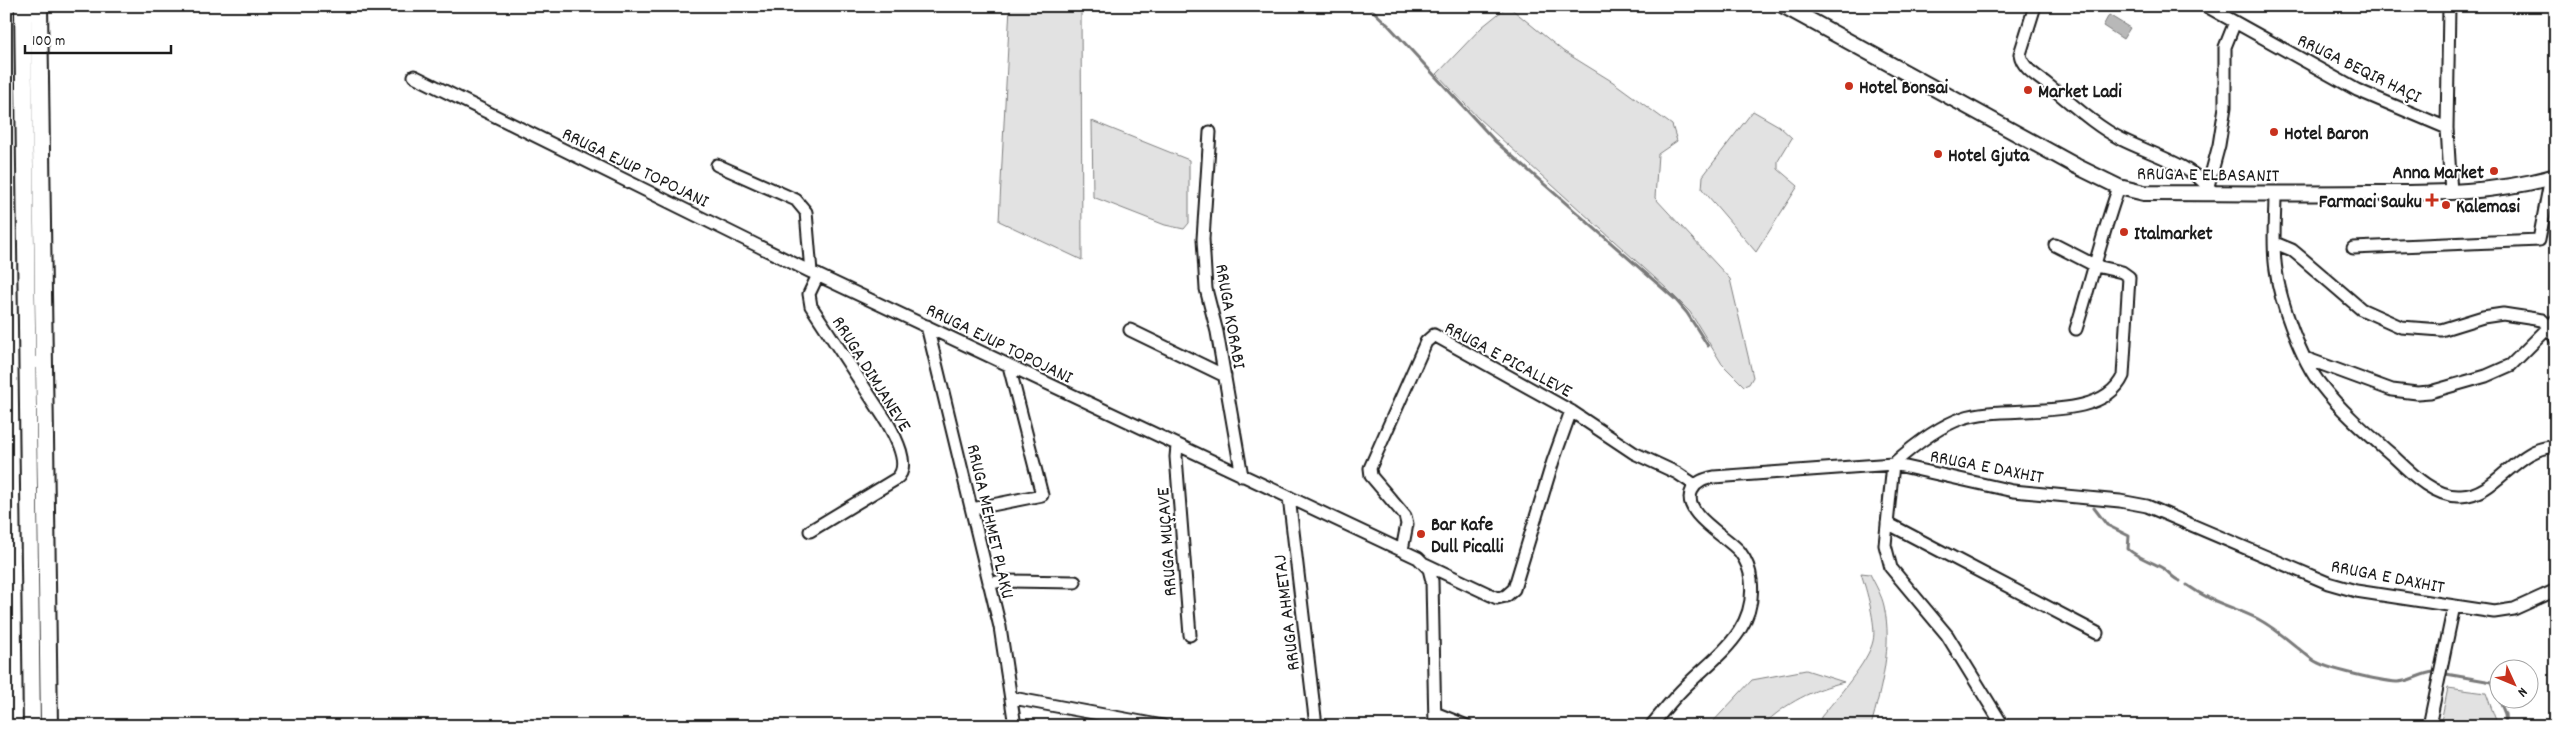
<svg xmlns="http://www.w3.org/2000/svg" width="2562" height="732" viewBox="0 0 2562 732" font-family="Dekko,sans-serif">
	<rect width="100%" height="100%" fill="#fff"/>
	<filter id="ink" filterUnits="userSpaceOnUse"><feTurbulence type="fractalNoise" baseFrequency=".02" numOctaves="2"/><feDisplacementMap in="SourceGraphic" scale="10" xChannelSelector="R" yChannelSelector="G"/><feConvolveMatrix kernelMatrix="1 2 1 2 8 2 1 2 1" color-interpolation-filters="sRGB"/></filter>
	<g filter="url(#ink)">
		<path fill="#e2e2e2" stroke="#7f7f7f" d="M1010 6H1081L1082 260 999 221Z
			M1508 6 1563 51 1613 82 1672 125 1677 141 1658 154 1655 198 1730 279 1753 377 1749 384 1744 386 1722 364 1690 312 1665 287 1478 118 1437 74 1482 27Z
			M1753 111 1779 126 1792 138 1778 161V169L1798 186 1756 252 1702 189 1703 176Z
			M1092 121 1189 160V223L1184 229 1165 225 1093 197Z
			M1861 573 1870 574C1875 584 1882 596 1884 606 1893 646 1881 688 1871 726H1819L1821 717C1835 700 1869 661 1873 641 1877 625 1866 589 1861 573Z
			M1806 670 1844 682C1812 690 1787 702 1762 726H1709L1752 680Z
			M2448 688 2486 693 2498 726H2440Z"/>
		<path fill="#b8b8b8" stroke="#7a7a7a" d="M2109 15 2130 28 2123 39 2103 26Z"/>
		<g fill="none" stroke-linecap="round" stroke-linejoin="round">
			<path stroke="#7a7a7a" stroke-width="3" d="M1368 6 1388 25 1495 141 1675 299 1687 313 1708 346
				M2094 508 2107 525 2129 536 2128 549C2139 559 2152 561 2164 569 2170 573 2173 579 2180 581
				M2187 585C2212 603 2232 606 2258 619 2279 630 2295 647 2313 660 2325 669 2382 681 2397 682 2410 682 2421 673 2434 672
				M2446 674 2492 682 2505 714 2506 726"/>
			<g stroke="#1c1c1c" stroke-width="15">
				<path id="minor" d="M2035 6 2020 54C2022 68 2037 76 2047 84 2071 103 2094 125 2121 139 2153 155 2189 163 2213 192
					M2206 6 2357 90 2447 128
					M2449 6 2447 128 2451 193
					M414 76 811 272 1418 558 1429 569 1432 581 1435 726
					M1210 132 1203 239 1206 289 1217 332 1242 476
					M717 165 796 200 806 212 811 272
					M2208 186 2219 145 2225 107V47L2235 22
					M2275 194C2275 219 2272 245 2276 270 2280 302 2301 360 2321 385 2341 411 2367 433 2391 454 2409 471 2434 498 2461 496 2498 495 2517 445 2556 447
					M2275 243 2292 250 2304 260 2361 309 2401 327 2441 330 2483 317 2503 314 2542 320 2549 327 2556 340
					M2353 248 2539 240 2551 177
					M927 326 1000 627 1015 726
					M2076 329C2091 282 2102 234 2119 187
					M1130 330 1225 376
					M2305 358 2392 390 2417 393 2430 392 2486 376 2511 365 2556 320
					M1177 446 1176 457 1190 635
					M1289 497 1316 726
					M972 509 1042 495 1009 366
					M1887 523 2097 633
					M810 531 896 479C912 467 895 436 887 422L811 306 809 294 818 275
					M1402 550 1407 524 1405 516 1371 476 1370 468 1426 342 1434 335 1571 411 1634 453 1677 473 1695 485
					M1425 564 1497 598 1506 596 1514 589 1553 461 1571 411
					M989 584 1001 581 1075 582
					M1013 698 1163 726
					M1435 713 1467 726
					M1651 726C1663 711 1675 696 1689 683 1720 653 1757 629 1751 580 1750 570 1746 560 1740 552 1728 537 1680 513 1692 490 1697 481 1705 479 1714 477L1893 464 2013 491 2120 501 2147 506 2328 583 2356 591 2494 612 2514 609 2556 590
					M2003 726 1947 635 1891 568 1885 545 1893 464C1911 448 1939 426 1963 418 2005 403 2101 425 2123 376L2129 277 2122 272 2096 266 2055 245
					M2429 726 2454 606"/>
			</g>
			<g stroke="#1c1c1c" stroke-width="18">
				<path id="major" d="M1784 6 2076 166 2119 187 2144 193C2218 193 2293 194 2368 193 2431 193 2494 194 2556 176"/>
			</g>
			<g stroke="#1c1c1c" stroke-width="20">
				<path id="highway" d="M23 6 32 726
					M39 6 49 726"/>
			</g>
			<use href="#minor" stroke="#fff" stroke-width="11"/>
			<use href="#major" stroke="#fff" stroke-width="14"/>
			<use href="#highway" stroke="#fff" stroke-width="16"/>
		</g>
	</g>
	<g fill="#c8321e" stroke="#fff" stroke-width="2">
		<circle cx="1849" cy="86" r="5"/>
		<circle cx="2028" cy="90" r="5"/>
		<circle cx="2274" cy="132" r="5"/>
		<circle cx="1938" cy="154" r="5"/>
		<circle cx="2494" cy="171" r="5"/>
		<path d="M2429.5 192.5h5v5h5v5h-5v5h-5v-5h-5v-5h5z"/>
		<circle cx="2446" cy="205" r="5"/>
		<circle cx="2124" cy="232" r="5"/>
		<circle cx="1421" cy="534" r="5"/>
	</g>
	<g text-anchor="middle" stroke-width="4" stroke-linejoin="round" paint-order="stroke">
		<g font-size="19" fill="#1c1c1c" stroke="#fff">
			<text transform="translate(2360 67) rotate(26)" y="7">RRUGA BEQIR HAÇI</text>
			<text transform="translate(636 166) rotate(26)" y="7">RRUGA EJUP TOPOJANI</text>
			<text transform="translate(2208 173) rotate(1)" y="7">RRUGA E ELBASANIT</text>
			<text transform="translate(1232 316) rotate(80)" y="7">RRUGA KORABI</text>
			<text transform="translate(1000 342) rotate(26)" y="7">RRUGA EJUP TOPOJANI</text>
			<text transform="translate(1509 358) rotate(28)" y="7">RRUGA E PICALLEVE</text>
			<text transform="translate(873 373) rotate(58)" y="7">RRUGA DIMJANEVE</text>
			<text transform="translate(1987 465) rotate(11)" y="7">RRUGA E DAXHIT</text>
			<text transform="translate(992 521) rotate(77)" y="7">RRUGA MEHMET PLAKU</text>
			<text transform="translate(1165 542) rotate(-94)" y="7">RRUGA MUÇAVE</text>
			<text transform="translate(2388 575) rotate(11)" y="7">RRUGA E DAXHIT</text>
			<text transform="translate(1285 613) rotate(-97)" y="7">RRUGA AHMETAJ</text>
		</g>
		<g font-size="19" font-weight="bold" fill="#1c1c1c" stroke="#fff" text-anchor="start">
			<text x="1859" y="93">Hotel Bonsai</text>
			<text x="2038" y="97">Market Ladi</text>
			<text x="2284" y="139">Hotel Baron</text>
			<text x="1948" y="161">Hotel Gjuta</text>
			<text x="2484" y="178" text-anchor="end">Anna Market</text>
			<text x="2422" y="207" text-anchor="end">Farmaci Sauku</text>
			<text x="2456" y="212">Kalemasi</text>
			<text x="2134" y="239">Italmarket</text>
			<text x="1431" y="530">Bar Kafe<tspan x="1431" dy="22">Dull Picalli</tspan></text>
		</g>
	</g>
	<rect width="2562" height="732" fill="none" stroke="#fff" stroke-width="25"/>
	<rect x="12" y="12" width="2537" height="707" fill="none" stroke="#1c1c1c" stroke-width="2" filter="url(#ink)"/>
	<g transform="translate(2514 684) rotate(134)"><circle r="24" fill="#ffffff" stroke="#a4a4a4"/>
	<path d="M0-4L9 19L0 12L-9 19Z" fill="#c8321e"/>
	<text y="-8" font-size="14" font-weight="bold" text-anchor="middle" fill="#1c1c1c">N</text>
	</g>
	<path d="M25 45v8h146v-8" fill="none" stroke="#1c1c1c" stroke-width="2.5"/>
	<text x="32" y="45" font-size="15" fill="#1c1c1c" stroke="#ffffff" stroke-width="4" paint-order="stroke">100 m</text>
</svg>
